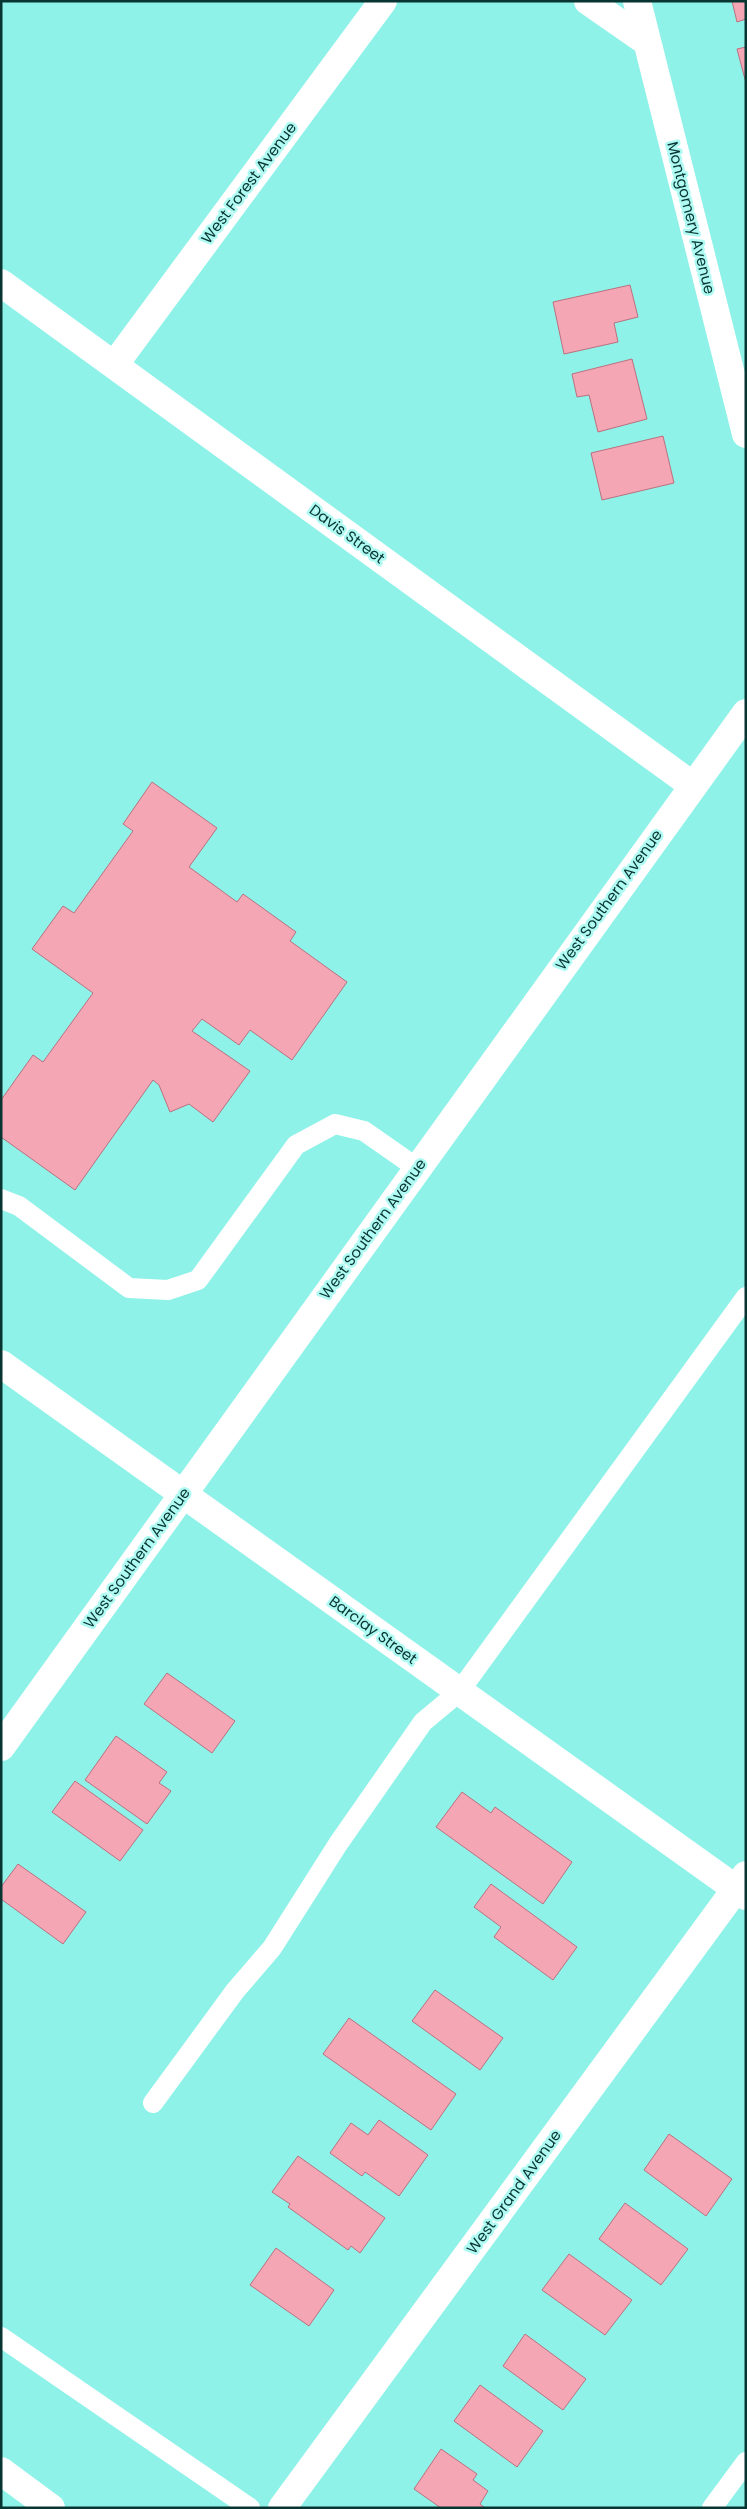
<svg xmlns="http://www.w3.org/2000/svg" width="747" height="2509" viewBox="0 0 747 2509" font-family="Poppins,sans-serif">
	<rect width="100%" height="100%" fill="#8ff2e8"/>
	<path fill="#f5a6b5" stroke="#ba707f" d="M732 1H746V19L737 22Z
		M746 47V83L737 49Z
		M630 285 638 317 614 323 618 342 564 354 553 302Z
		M632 359 647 419 598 432 589 395 577 397 572 374Z
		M663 436 674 483 602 500 591 453Z
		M152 782 217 828 189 867 237 902 243 894 296 932 290 941 347 982 292 1060 250 1030 239 1045 202 1019 192 1031 250 1071 213 1122 189 1104 170 1112 159 1085 153 1080 75 1190 1 1137V1100L33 1055 43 1062 93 993 32 949 63 906 74 913 133 831 123 824Z
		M167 1673 235 1721 212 1753 144 1704Z
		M116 1736 167 1772 159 1783 171 1791 147 1824 85 1780Z
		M75 1781 143 1830 120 1861 52 1812Z
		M462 1792 491 1813 495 1807 572 1862 543 1904 436 1827Z
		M18 1864 86 1912 63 1944 1 1899V1887Z
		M491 1884 577 1947 553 1980 494 1937 501 1927 474 1907Z
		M435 1990 503 2038 480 2070 412 2021Z
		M349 2018 456 2094 431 2130 323 2054Z
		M379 2120 428 2155 399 2196 365 2172 362 2176 330 2153 351 2123 368 2135Z
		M669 2134 732 2179 706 2216 644 2170Z
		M298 2156 385 2218 360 2253 351 2246 348 2250 288 2207 290 2204 272 2192Z
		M625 2203 688 2249 661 2285 599 2239Z
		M276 2248 334 2290 309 2326 250 2285Z
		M569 2254 632 2300 605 2335 542 2290Z
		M525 2334 586 2379 563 2410 503 2366Z
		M480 2385 543 2431 517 2467 454 2421Z
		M441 2449 477 2474 473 2480 488 2491 480 2504 485 2508H441L414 2489Z"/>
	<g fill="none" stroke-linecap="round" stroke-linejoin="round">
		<path stroke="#fff" stroke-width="20" d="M1 1199 19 1206 129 1288 168 1290 198 1280 296 1145 335 1124 364 1131 417 1168
			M153 2103 235 1991 272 1948 338 1844 423 1722 459 1692 746 1297
			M1 2337 250 2508
			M712 2508 746 2462"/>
		<path stroke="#fff" stroke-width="28" d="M588 1 647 42
			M637 1 746 434
			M1 283 692 785
			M115 364 383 1
			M1 1364 746 1896
			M1 1747 746 713
			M1 2471 51 2508
			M282 2508 746 1875"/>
	</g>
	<g text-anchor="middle" stroke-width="5" stroke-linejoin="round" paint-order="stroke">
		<g font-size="15" fill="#083532" stroke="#affbf3">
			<text transform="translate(249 183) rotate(-53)" y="5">West Forest Avenue</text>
			<text transform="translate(691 218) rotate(76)" y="5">Montgomery Avenue</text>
			<text transform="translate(347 534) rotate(36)" y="5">Davis Street</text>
			<text transform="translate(609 900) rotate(-54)" y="5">West Southern Avenue</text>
			<text transform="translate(373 1229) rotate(-54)" y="5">West Southern Avenue</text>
			<text transform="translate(137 1558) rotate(-54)" y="5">West Southern Avenue</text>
			<text transform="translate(373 1630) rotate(36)" y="5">Barclay Street</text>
			<text transform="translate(514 2192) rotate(-54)" y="5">West Grand Avenue</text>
		</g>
	</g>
	<rect width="747" height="2509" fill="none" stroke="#083532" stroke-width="5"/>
</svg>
